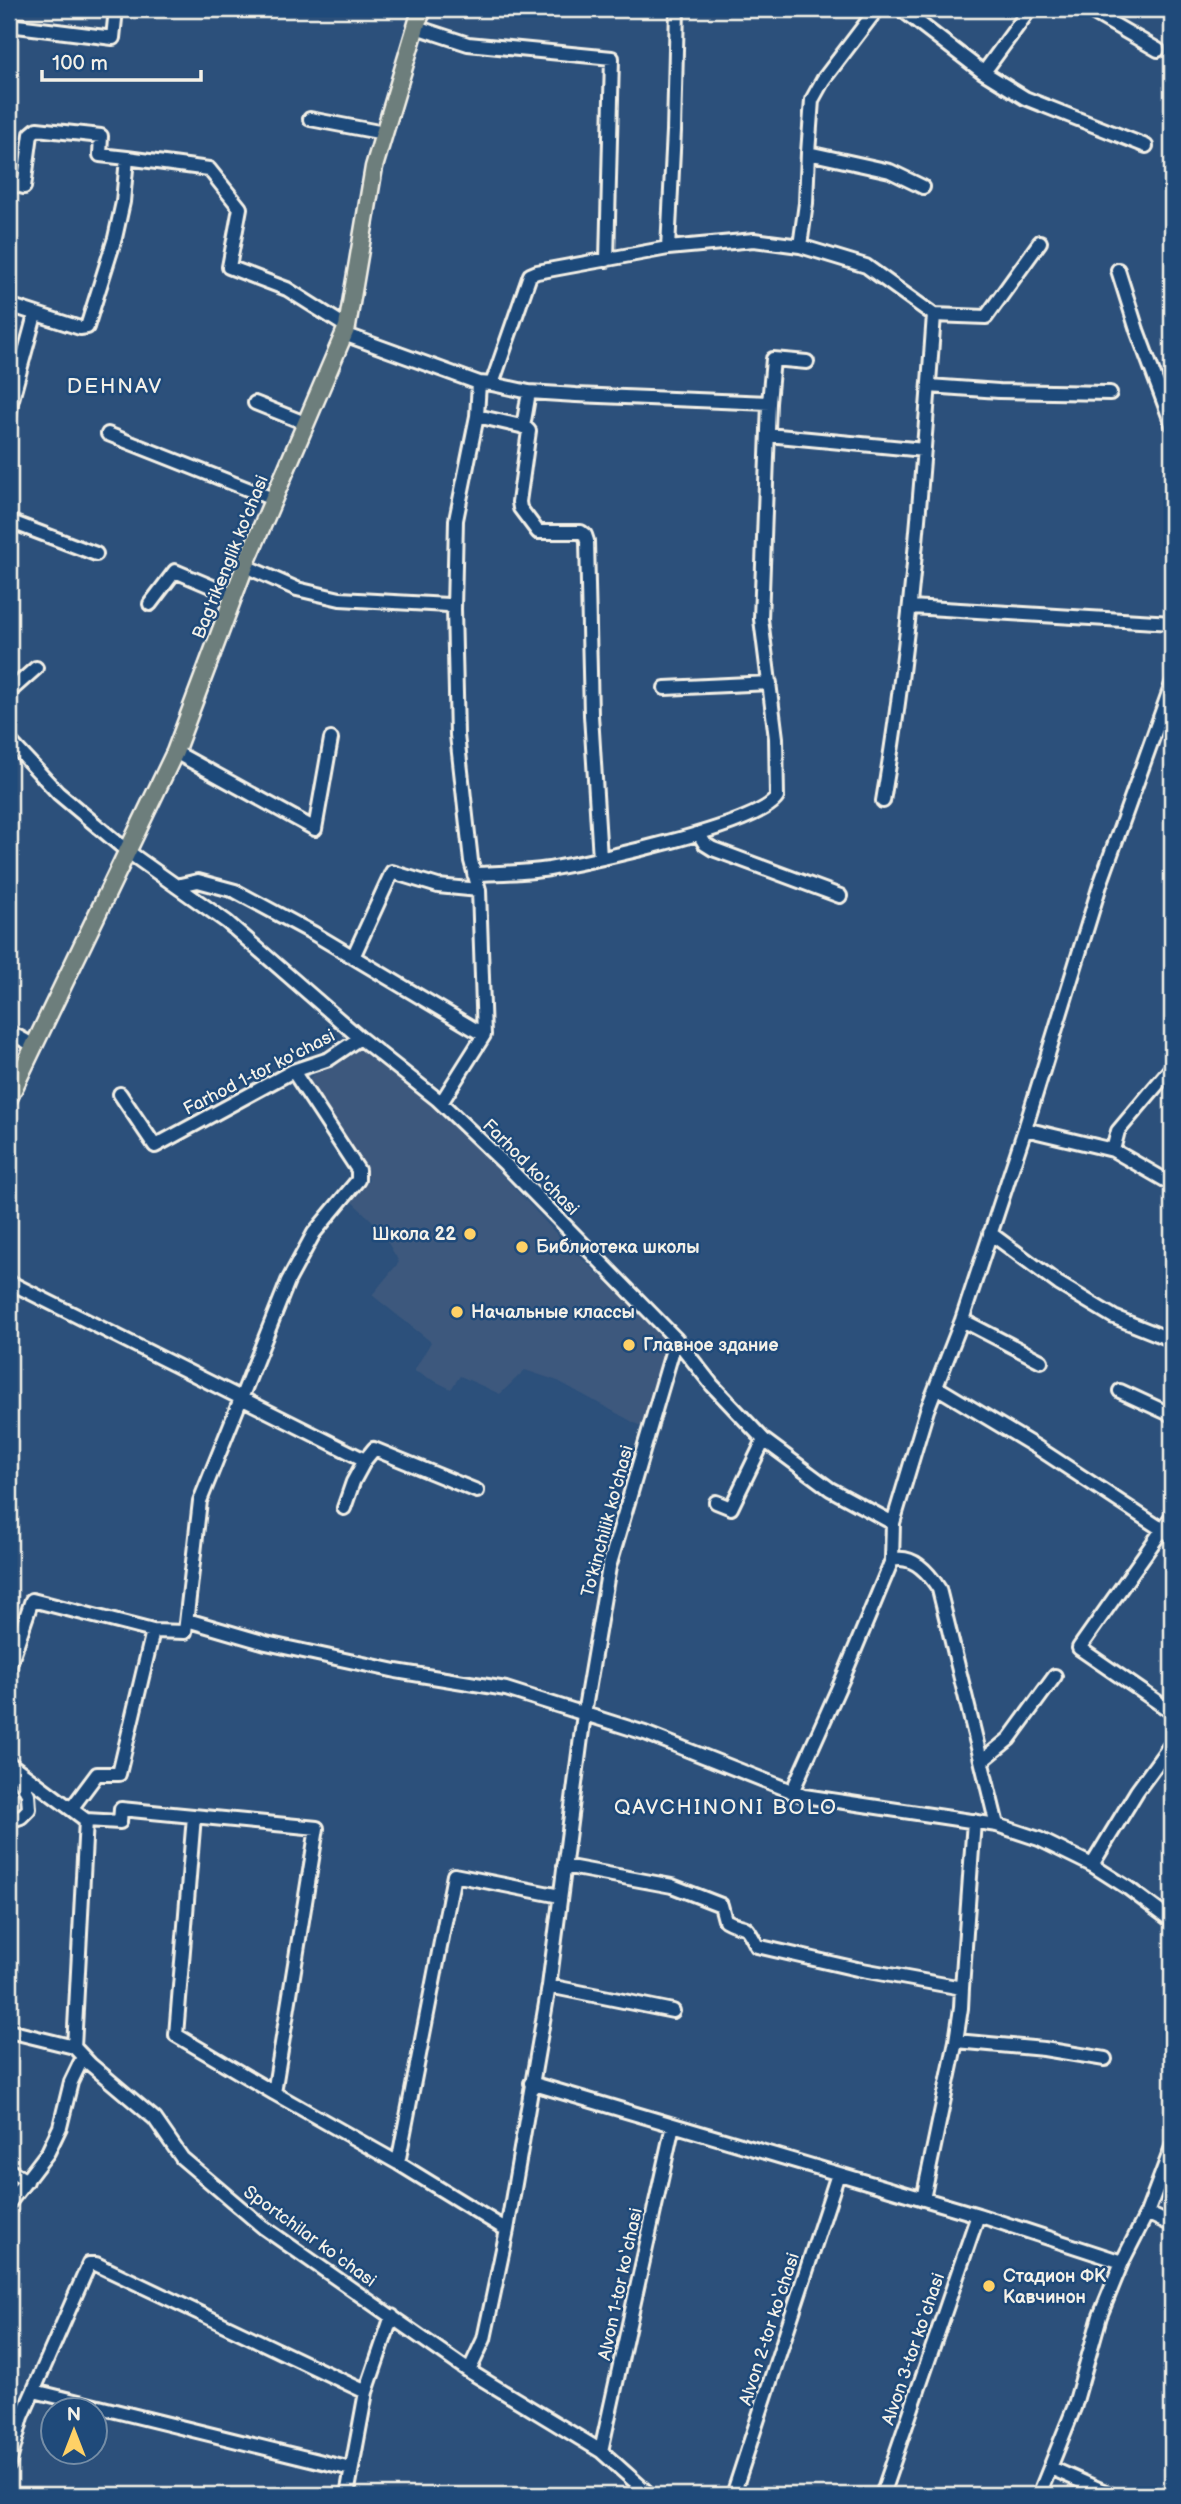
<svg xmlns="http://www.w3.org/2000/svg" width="1181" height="2504" viewBox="0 0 1181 2504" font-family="'Balsamiq Sans',sans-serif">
	<rect width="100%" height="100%" fill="#2c507b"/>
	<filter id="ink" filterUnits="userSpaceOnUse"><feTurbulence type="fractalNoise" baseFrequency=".0143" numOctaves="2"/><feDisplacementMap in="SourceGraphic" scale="14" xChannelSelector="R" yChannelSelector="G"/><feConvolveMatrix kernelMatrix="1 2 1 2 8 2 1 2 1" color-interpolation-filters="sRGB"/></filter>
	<g filter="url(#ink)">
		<path fill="#3c587d" d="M358 1044 424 1098 480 1151 564 1242 672 1342 642 1427 558 1381 525 1370 500 1394 460 1376 451 1389 414 1371 431 1342 372 1295 399 1262 379 1227 352 1202 369 1180 305 1081Z"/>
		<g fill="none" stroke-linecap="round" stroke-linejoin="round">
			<g stroke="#f4f1e8" stroke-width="18">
				<path id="minor" d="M901 9 983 72 1025 98 1146 146
					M1087 9 1158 50
					M9 25 113 38 116 9
					M416 27 468 44 612 58 607 260
					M984 72 1030 9
					M310 119 384 133
					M808 153 812 100 823 80 877 9
					M127 158 209 169 240 208 229 267 287 289 347 327
					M9 183 24 187 31 134 37 129 101 136 100 155 127 158 123 202 115 238 87 327 80 328 9 305
					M800 246 806 203 808 153 890 171 923 187
					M668 248 754 240 800 246 866 266 934 315C922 478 911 639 883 801
					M1118 270 1137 330 1172 424
					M934 315 986 317 1040 242
					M344 334 479 383 477 416 456 520 454 609
					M479 383 492 384 530 275 537 272 668 248 674 131 677 9
					M929 386 999 391 1110 393
					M9 402 11 403 35 315
					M255 403 305 423
					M769 403 773 359 807 362
					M477 416 525 427 529 431 519 502 520 508 538 532H581L585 535 587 541 591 715 600 858
					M9 418 11 403
					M523 427 529 392
					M108 434 273 499
					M768 435 924 450
					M9 521 96 554
					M245 566 297 589 340 599 448 605 454 609 457 735 471 861 479 890 484 1035 441 1103
					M150 604 175 571 234 596
					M911 607 1172 623
					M665 688 770 683
					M9 692 36 668
					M9 740 58 793 127 851 227 922 360 1038 437 1099 505 1164 676 1339 712 1385 764 1440 830 1489 893 1523
					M175 752 315 829 331 739
					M699 834 705 844 713 849 840 896
					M474 874C498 873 524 873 549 869 587 862 761 826 777 797L776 738 761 619 769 403 576 395 529 392 492 384
					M176 886 198 881 235 891 313 933 484 1035
					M353 957 392 872 438 886 479 890
					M9 1032 33 1045
					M120 1094 155 1146 293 1071 329 1059 360 1038
					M1025 1129 1113 1150 1172 1184
					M1113 1150 1118 1131 1172 1067
					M990 1233 1059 1284 1114 1317 1172 1340
					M9 1282 365 1460 374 1449 477 1491
					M962 1320 1041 1361
					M938 1388 1038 1448 1172 1536
					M1120 1391 1172 1415
					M716 1502 731 1508 764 1440
					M344 1508 353 1482 365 1460
					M1172 1516 1079 1648 1172 1712
					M892 1560C913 1554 929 1573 939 1589L997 1825
					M187 1620 266 1643 396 1671 506 1689 645 1733 804 1796 997 1825 1039 1839 1092 1865 1128 1888 1172 1921
					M9 1667 32 1600 153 1631 185 1632 200 1501 288 1281 314 1233 358 1180V1170L293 1071
					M982 1761 1009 1739 1055 1676
					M9 1763 86 1820 120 1822 121 1809 317 1828 274 2093 398 2163 507 2230
					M792 1792 843 1678 892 1560 893 1523 927 1410 962 1320 1025 1129 1100 885 1172 684
					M71 1809 97 1774H119L153 1631
					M194 1816 176 2035 274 2093
					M9 1821 21 1817 29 1809 28 1794 15 1770
					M1092 1865 1137 1791 1172 1743
					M564 1866 672 1886 721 1905 725 1920C748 1933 742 1917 757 1946L857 1969 962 1988 961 2008 956 2041 923 2199
					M549 1986 673 2011
					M962 1988 974 1821
					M9 2031 74 2047
					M956 2041 1044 2049 1105 2059
					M74 2047 90 2064 155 2119 182 2158 263 2227 469 2371 601 2451 650 2495
					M74 2047 86 1820
					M531 2083 978 2215 1122 2262
					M398 2163 454 1875 560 1896
					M9 2170 27 2181
					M9 2203 48 2152 60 2127 71 2082 83 2057
					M1147 2213 1172 2225
					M469 2371 484 2339 507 2230 549 1986 584 1714 609 1567 676 1339
					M34 2391 351 2469
					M366 2392 392 2316
					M601 2451 673 2125
					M9 2465 22 2417 89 2264H96L366 2392 347 2495
					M1051 2468 1112 2495
					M733 2495 838 2174
					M882 2495 978 2215
					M1039 2495 1074 2408 1100 2316 1122 2262 1147 2213 1172 2147"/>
			</g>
			<g stroke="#f4f1e8" stroke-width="21">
				<path id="major" d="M9 1098 175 752 245 566 347 327 374 167 418 20 424 9"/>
			</g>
			<use href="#minor" stroke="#1f4a7a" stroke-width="12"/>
			<use href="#major" stroke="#6d7e7c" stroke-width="16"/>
		</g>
	</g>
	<g fill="#ffd166" stroke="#1f4a7a" stroke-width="2.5">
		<circle cx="470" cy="1234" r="7"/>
		<circle cx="522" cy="1247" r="7"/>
		<circle cx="457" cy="1312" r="7"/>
		<circle cx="629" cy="1345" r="7"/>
		<circle cx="989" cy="2286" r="7"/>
	</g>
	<g text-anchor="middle" stroke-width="5" stroke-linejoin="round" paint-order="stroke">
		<g font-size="18" fill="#f4f1e8" stroke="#1f4a7a">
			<text transform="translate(230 557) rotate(-68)" y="6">Bag'rikenglik ko'chasi</text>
			<text transform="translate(259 1072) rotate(-27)" y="6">Farhod 1-tor ko'chasi</text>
			<text transform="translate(531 1167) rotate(45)" y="6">Farhod ko'chasi</text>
			<text transform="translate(607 1521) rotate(-75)" y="6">To'kinchilik ko'chasi</text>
			<text transform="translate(310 2236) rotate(36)" y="6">Sportchilar ko‘chasi</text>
			<text transform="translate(620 2284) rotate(-78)" y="6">Alvon 1-tor ko‘chasi</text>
			<text transform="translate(769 2329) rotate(-72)" y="6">Alvon 2-tor ko‘chasi</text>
			<text transform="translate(913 2349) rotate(-71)" y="6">Alvon 3-tor ko‘chasi</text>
		</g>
		<g font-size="18" font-weight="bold" fill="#f4f1e8" stroke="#1f4a7a" text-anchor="start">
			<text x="456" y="1240" text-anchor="end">Школа 22</text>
			<text x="536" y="1253">Библиотека школы</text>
			<text x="471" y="1318">Начальные классы</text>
			<text x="643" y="1351">Главное здание</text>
			<text x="1003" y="2282">Стадион ФК<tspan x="1003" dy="21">Кавчинон</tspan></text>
		</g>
		<g font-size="21" letter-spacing="2" fill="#f4f1e8" stroke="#1f4a7a">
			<text x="115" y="393">DEHNAV</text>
			<text x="726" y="1814">QAVCHINONI BOLO</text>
		</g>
	</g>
	<rect width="1181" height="2504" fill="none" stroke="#1f4a7a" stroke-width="35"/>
	<rect x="18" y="18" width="1146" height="2469" fill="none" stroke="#f4f1e8" stroke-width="2.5" filter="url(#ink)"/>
	<g transform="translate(74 2431)"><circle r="33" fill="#1f4a7a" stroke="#748da6" stroke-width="2"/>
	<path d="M0-5L12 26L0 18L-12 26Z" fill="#ffd166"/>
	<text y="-10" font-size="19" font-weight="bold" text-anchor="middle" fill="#f4f1e8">N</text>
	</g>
	<path d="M42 70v10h159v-10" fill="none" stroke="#f4f1e8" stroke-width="3.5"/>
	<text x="52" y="70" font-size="21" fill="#f4f1e8" stroke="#1f4a7a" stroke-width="5" paint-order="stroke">100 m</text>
</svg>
